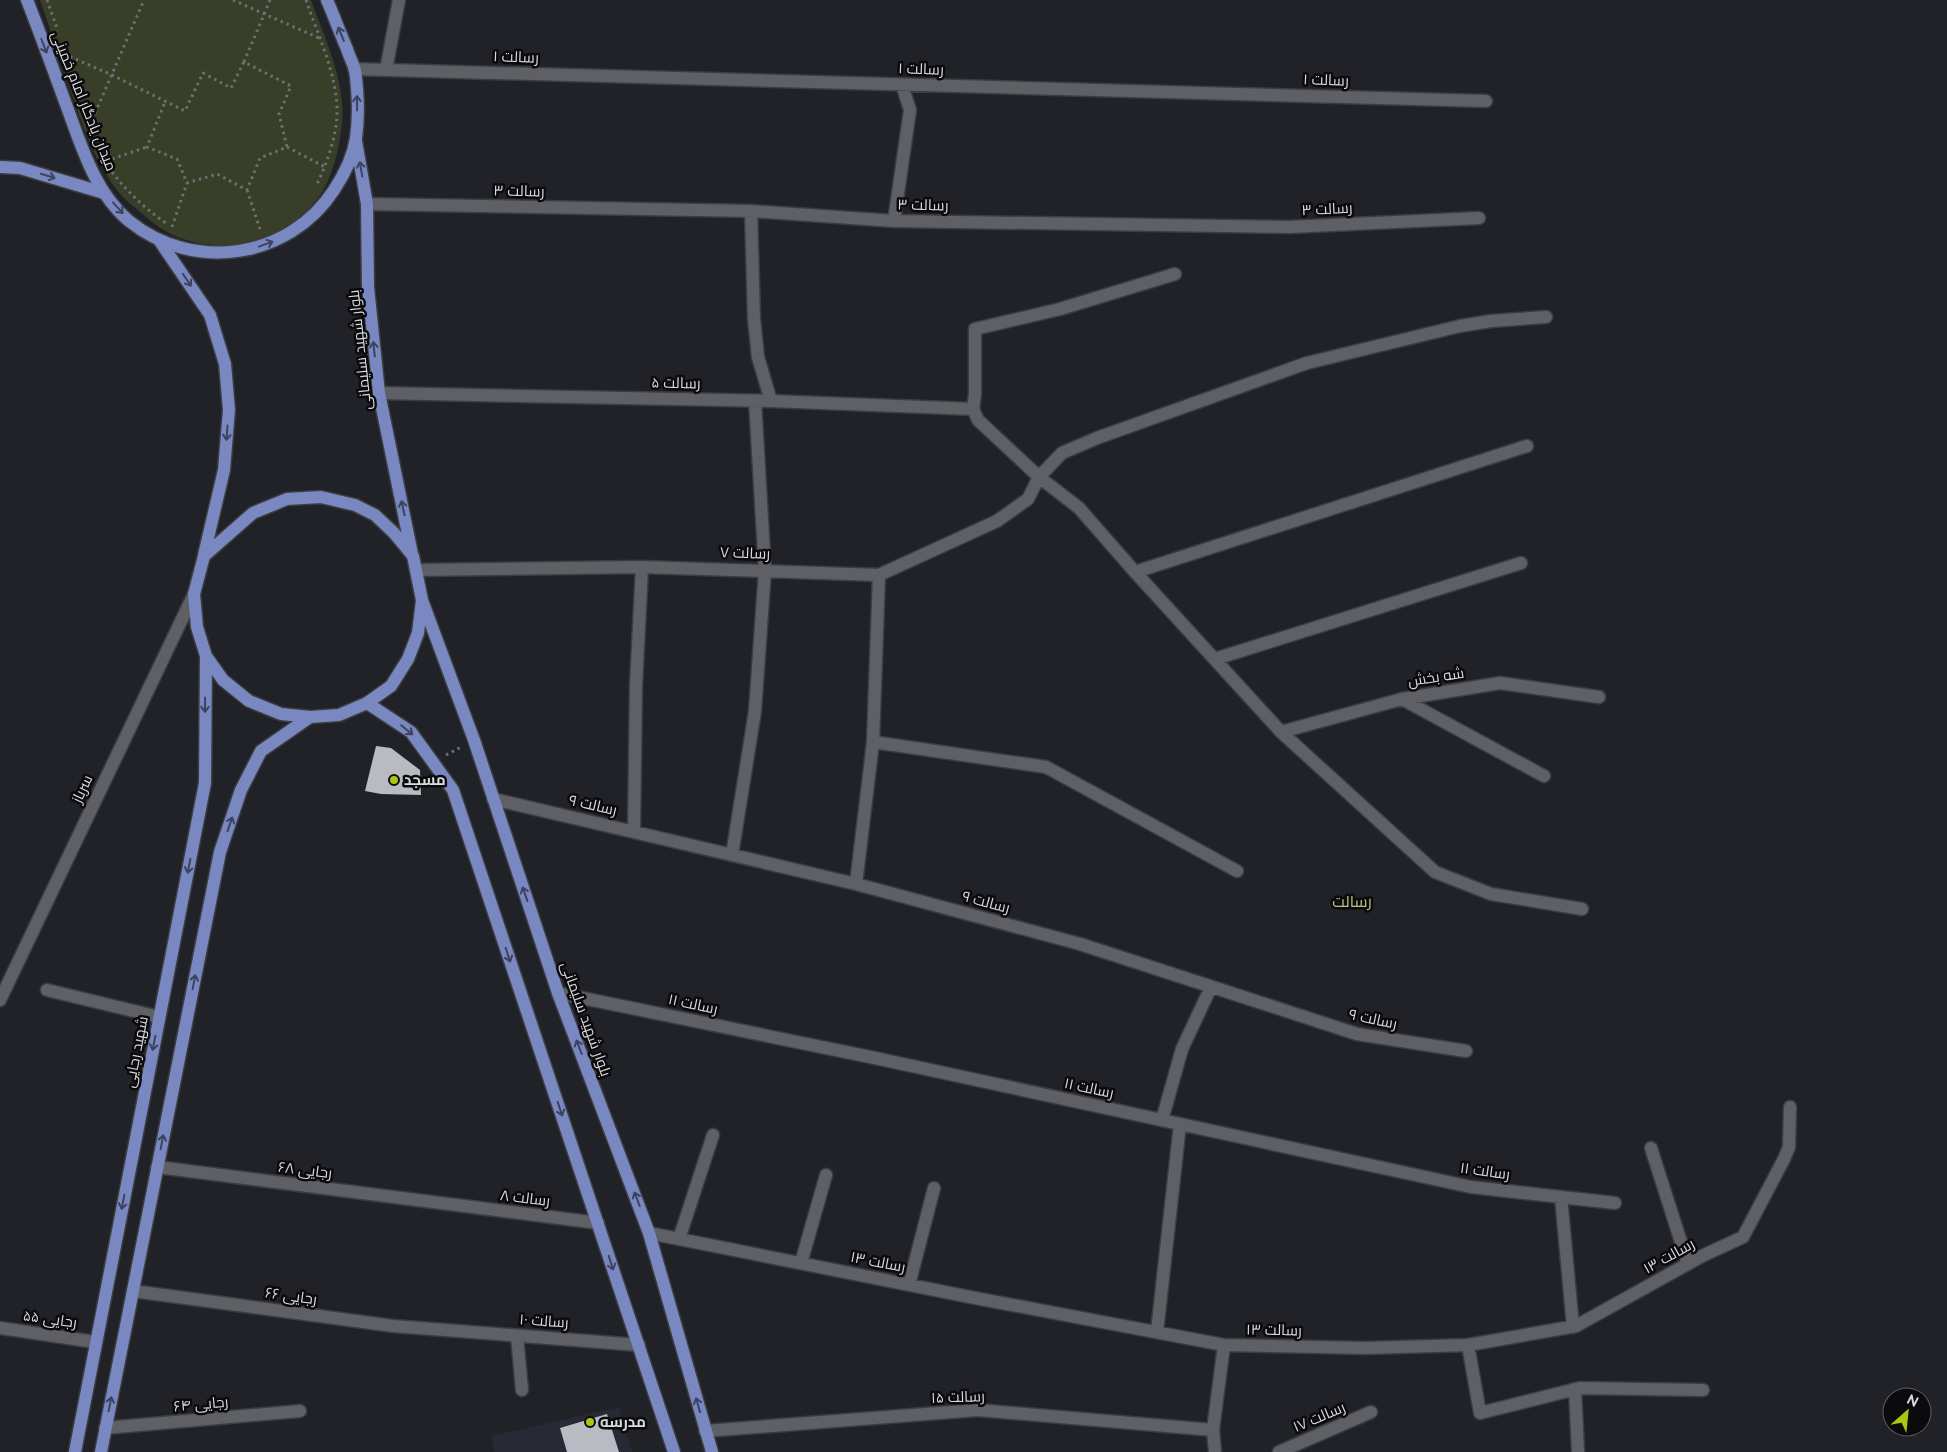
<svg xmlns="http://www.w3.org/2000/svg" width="1947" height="1452" viewBox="0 0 1947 1452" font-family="Raleway,Cairo,sans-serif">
	<rect width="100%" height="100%" fill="#202227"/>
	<path fill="#272a34" d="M619 1407 632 1452H494L491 1436Z"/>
	<path fill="#383e27" d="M40 0H311C325 39 346 81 342 124 339 150 332 184 313 204 279 243 219 257 171 234 159 228 148 219 138 210 132 205 125 200 121 195 94 163 82 124 69 86 59 57 50 29 40 0Z"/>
	<path fill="#b8bbc1" d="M376 746 391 748 420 770 421 795 381 794 365 791Z
		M607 1414 619 1452H567L560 1428Z"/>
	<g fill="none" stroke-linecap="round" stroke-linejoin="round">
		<g stroke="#3c3d41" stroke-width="15">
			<path id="minor" d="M354 69 1486 101
				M386 70 399 0
				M367 204 751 211 894 221 1290 227 1479 218
				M751 211 754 319 758 357 771 401
				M894 221 910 110 902 85
				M1175 274 1060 309 975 329V394L973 409 978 420 1039 477 1079 508 1135 572 1281 732 1435 872 1491 894 1582 909
				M379 393 771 401 973 409
				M417 570 642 567 879 575 997 521 1028 499 1039 477 1062 453 1097 438 1307 363 1460 326 1491 321 1546 317
				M1135 572 1527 446
				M1215 659 1521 563
				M1402 699 1544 776
				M1281 732 1402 699 1500 683 1599 697
				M873 742 1046 767 1237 871
				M493 799 856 884 1080 944 1357 1034 1466 1051
				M634 832 636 685 642 567
				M732 855 755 711 765 570 755 401
				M856 884 873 742 879 575
				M47 990 159 1017
				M558 993 875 1058 1471 1187 1615 1203
				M0 1000 194 594
				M1162 1120 1182 1049 1211 987
				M1651 1148 1688 1264
				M157 1167 598 1223
				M1561 1197 1573 1327
				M649 1233 970 1297 1224 1345 1365 1348 1468 1345 1576 1326 1702 1256 1743 1237 1784 1159 1789 1147 1790 1107
				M679 1239 713 1135
				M801 1263 826 1175
				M909 1285 934 1188
				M133 1291 393 1326 639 1345
				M0 1328 95 1342
				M1157 1332 1180 1124
				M517 1336 522 1390
				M1468 1345 1480 1413 1580 1388 1703 1390
				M1575 1389 1578 1452
				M105 1428 300 1411
				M705 1431 978 1410 1213 1430
				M1215 1452 1213 1430 1224 1345
				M1279 1452 1371 1412"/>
		</g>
		<g stroke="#3c3d41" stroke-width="15">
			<path id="major" d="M27 0C40 33 52 66 64 99 80 141 93 191 129 221 193 273 289 259 334 190 344 175 353 157 356 138 359 117 358 92 355 70 353 63 349 56 347 49 340 33 334 16 327 0
				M356 141 367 204 368 287 379 393 412 554
				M0 167 20 168 104 193
				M159 240 210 315 225 364 229 410 224 470 204 555
				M321 497 355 505 375 515 394 533 413 556 422 600 418 633 408 659 391 686 367 703 339 715 310 717 281 714 249 701 223 680 206 656 197 627 194 594 204 556 253 513 287 499Z
				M422 600 474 740 558 993 649 1233 712 1452
				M367 703 411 732 453 790 674 1452
				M75 1452 205 783 206 656
				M101 1452 220 852 241 790 261 751 310 717"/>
		</g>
		<path stroke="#6d6f73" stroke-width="3" stroke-dasharray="2.5 4" stroke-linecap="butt" d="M47 0 58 31
			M233 0 319 38
			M306 0C318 36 338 76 337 114 336 138 327 163 317 184
			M64 54 112 75 185 111 203 73 231 88 244 62 291 86 279 114 287 147 260 158 247 190 217 174 187 183 177 159 147 147 165 102
			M244 62 270 0
			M90 125 144 0
			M287 147 325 167
			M106 161 147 147
			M112 172C128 193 146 209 167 224
			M247 190 260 229
			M172 227 187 183
			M446 755 461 747"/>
		<use href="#minor" stroke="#5e6066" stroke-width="12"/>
		<use href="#major" stroke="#7988c1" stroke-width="12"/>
	</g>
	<defs><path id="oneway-shaft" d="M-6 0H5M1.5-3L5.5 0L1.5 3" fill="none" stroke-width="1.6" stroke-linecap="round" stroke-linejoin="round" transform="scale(1.25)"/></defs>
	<g stroke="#3c435f">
		<use href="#oneway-shaft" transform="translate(341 34) rotate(-112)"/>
		<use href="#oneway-shaft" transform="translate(44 46) rotate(69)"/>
		<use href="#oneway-shaft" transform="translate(357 103) rotate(-91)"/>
		<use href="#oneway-shaft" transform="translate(361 169) rotate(-100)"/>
		<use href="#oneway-shaft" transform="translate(48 176) rotate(17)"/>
		<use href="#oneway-shaft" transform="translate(118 208) rotate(48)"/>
		<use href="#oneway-shaft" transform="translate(266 244) rotate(-20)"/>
		<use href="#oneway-shaft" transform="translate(187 280) rotate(56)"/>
		<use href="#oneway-shaft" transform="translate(374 349) rotate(-96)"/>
		<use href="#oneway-shaft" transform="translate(227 433) rotate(94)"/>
		<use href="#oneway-shaft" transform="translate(403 508) rotate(-102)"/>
		<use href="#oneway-shaft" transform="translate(205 705) rotate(91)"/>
		<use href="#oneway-shaft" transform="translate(407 730) rotate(39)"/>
		<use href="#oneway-shaft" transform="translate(230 824) rotate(-71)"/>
		<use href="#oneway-shaft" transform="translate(189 866) rotate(101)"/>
		<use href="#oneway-shaft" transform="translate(525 894) rotate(-109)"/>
		<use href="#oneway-shaft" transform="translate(508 955) rotate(72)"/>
		<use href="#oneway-shaft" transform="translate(194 982) rotate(-79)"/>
		<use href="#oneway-shaft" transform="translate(154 1043) rotate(101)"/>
		<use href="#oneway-shaft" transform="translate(579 1047) rotate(-111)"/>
		<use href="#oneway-shaft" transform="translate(560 1109) rotate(72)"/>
		<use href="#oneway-shaft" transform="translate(162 1142) rotate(-79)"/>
		<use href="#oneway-shaft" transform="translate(637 1199) rotate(-111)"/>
		<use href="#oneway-shaft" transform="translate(123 1202) rotate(101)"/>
		<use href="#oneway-shaft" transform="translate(611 1263) rotate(72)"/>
		<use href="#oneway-shaft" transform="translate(110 1404) rotate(-79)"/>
		<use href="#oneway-shaft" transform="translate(698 1405) rotate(-106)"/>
	</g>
	<g fill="#acc613" stroke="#0b0b0e" stroke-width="2">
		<circle cx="394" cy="780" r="5"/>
		<circle cx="590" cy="1422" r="5"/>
	</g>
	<g text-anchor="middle" stroke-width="5" stroke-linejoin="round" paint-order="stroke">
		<g font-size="15" fill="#d9dbde" stroke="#0b0b0e">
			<text transform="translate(516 57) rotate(2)" y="5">رسالت ۱</text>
			<text transform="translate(921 69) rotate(2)" y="5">رسالت ۱</text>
			<text transform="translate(1326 80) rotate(2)" y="5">رسالت ۱</text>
			<text transform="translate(84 101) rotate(68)" y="5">میدان یادگار امام خمینی</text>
			<text transform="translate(519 191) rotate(1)" y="5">رسالت ۳</text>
			<text transform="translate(923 205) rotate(1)" y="5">رسالت ۳</text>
			<text transform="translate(1327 209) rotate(-3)" y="5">رسالت ۳</text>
			<text transform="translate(360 350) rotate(-96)" y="5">بلوار شهید سلیمانی</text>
			<text transform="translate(676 383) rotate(1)" y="5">رسالت ۵</text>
			<text transform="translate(745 553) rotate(2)" y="5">رسالت ۷</text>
			<text transform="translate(1436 677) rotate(-9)" y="5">شه بخش</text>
			<text transform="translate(82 789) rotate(-65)" y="5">سرباز</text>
			<text transform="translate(593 805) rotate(13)" y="5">رسالت ۹</text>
			<text transform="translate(986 902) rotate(15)" y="5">رسالت ۹</text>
			<text transform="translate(693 1004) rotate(12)" y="5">رسالت ۱۱</text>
			<text transform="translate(586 1019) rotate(70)" y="5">بلوار شهید سلیمانی</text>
			<text transform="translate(1373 1019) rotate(12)" y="5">رسالت ۹</text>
			<text transform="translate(136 1052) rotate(-79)" y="5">شهید رجایی</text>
			<text transform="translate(1089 1088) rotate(12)" y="5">رسالت ۱۱</text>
			<text transform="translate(305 1170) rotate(7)" y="5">رجایی ۶۸</text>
			<text transform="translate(1485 1171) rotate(8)" y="5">رسالت ۱۱</text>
			<text transform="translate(525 1198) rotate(7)" y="5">رسالت ۸</text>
			<text transform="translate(1669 1256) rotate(-29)" y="5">رسالت ۱۳</text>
			<text transform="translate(878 1262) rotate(11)" y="5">رسالت ۱۳</text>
			<text transform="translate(291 1296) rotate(8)" y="5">رجایی ۶۶</text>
			<text transform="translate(50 1319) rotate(8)" y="5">رجایی ۵۵</text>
			<text transform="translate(544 1321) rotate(4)" y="5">رسالت ۱۰</text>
			<text transform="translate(1274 1330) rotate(1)" y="5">رسالت ۱۳</text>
			<text transform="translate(958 1397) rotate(-2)" y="5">رسالت ۱۵</text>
			<text transform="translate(201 1404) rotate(-5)" y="5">رجایی ۶۴</text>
			<text transform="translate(1319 1417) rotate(-23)" y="5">رسالت ۱۷</text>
		</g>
		<g font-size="15" font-weight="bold" fill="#d9dbde" stroke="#0b0b0e" text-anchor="start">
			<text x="404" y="785">مسجد</text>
			<text x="600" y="1427">مدرسه</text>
		</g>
		<g font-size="16" fill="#b7c87d" stroke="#0b0b0e">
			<text x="1352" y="907">رسالت</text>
		</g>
	</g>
	<g transform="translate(1907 1412) rotate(27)"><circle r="24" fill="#0b0b0e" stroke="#5d5e61"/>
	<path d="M0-4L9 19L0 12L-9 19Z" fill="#acc613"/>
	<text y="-8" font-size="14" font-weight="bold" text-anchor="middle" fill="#d9dbde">N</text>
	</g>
</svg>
